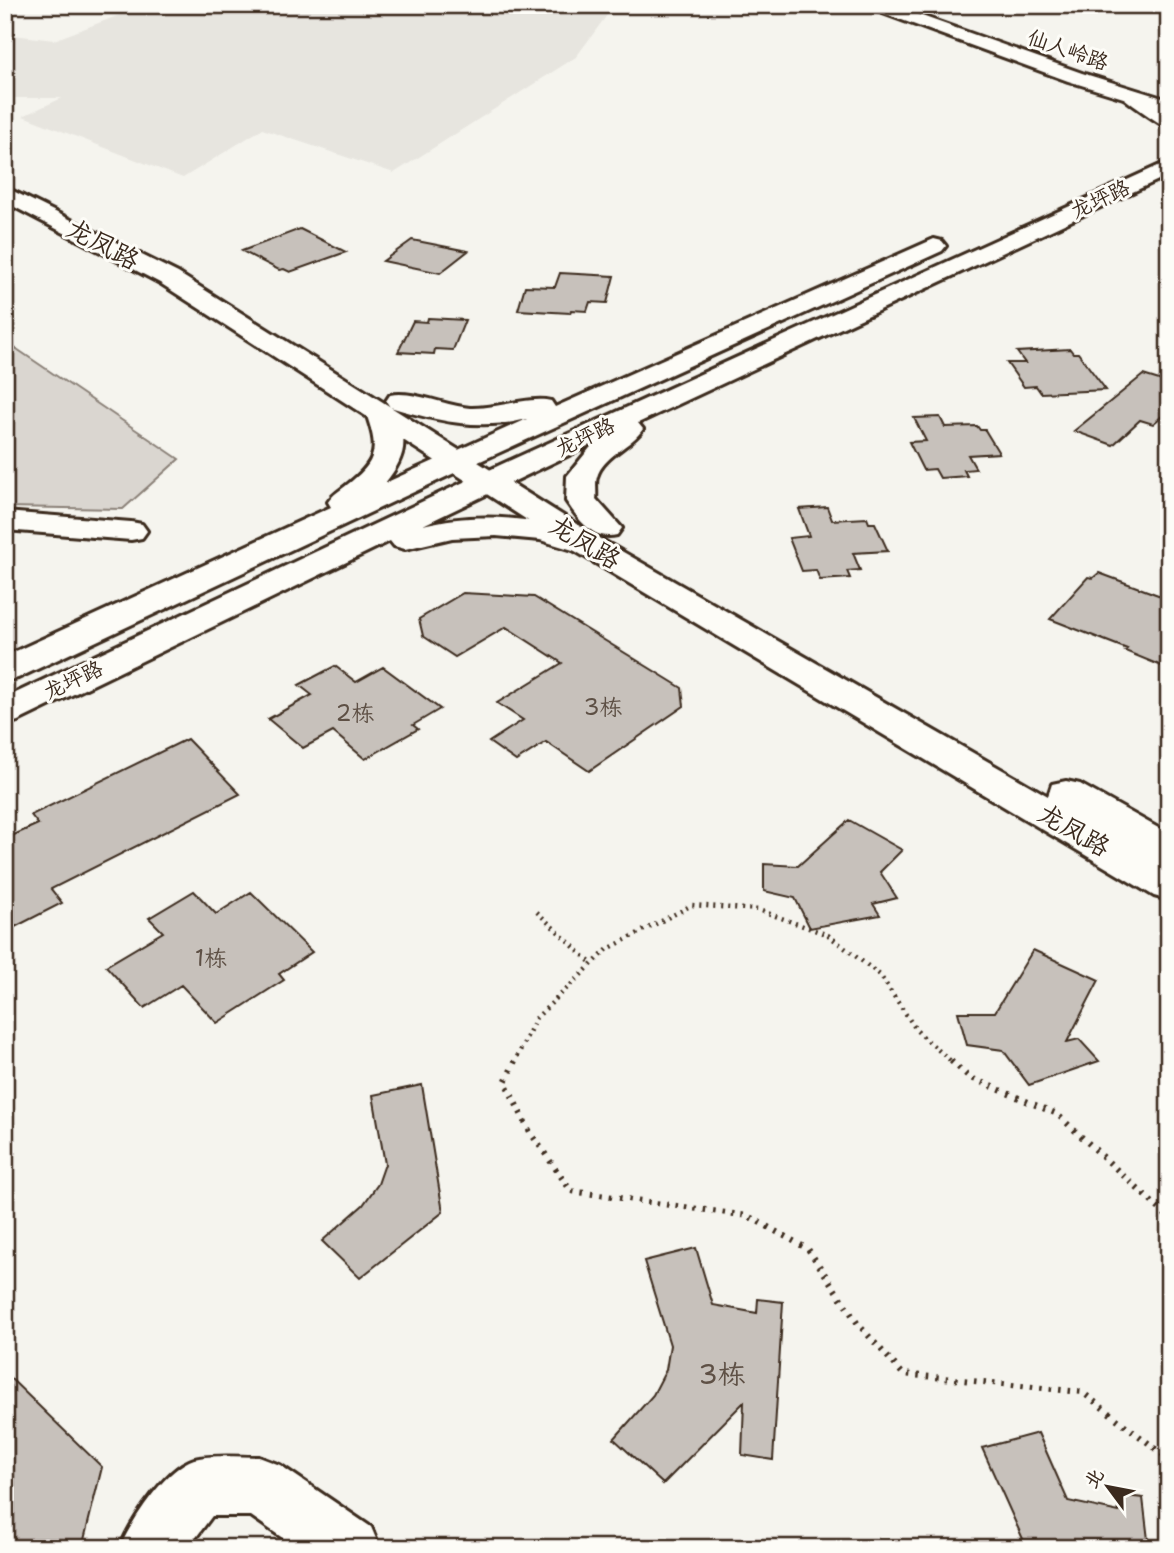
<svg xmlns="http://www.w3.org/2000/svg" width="1174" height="1553" viewBox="0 0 1174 1553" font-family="'Shantell Sans','LXGW WenKai TC',sans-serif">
	<rect width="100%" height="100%" fill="#f5f4ee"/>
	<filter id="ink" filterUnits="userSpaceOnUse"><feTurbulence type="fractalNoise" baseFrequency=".0143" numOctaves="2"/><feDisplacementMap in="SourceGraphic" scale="14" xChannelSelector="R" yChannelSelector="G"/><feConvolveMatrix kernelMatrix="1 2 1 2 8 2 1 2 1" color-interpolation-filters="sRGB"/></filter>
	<g filter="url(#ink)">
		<path fill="#e7e5df" d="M146 5H610L613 7 576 57 394 173 262 129 183 178 23 116 62 98H5V34L54 40Z"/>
		<path fill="#dad6d0" stroke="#8a8077" stroke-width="2" d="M5 341 179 459 123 509 5 507Z"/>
		<path fill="#c7c1bb" stroke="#3b2a1e" stroke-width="2" d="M300 229 346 252 290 272 284 269 279 270 242 251Z
			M412 240 468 251 440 273 383 261Z
			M560 273 614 276 607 303 590 302 587 311 571 310 570 313 518 310 525 286 555 287Z
			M428 318 465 320 453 350 435 349 434 354 398 352 413 321 427 322Z
			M1070 349 1073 353H1078L1106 390 1041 393 1036 386 1024 387 1007 363H1025L1017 352Z
			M1143 375 1169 383V410L1153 424 1140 420 1113 445 1074 431Z
			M940 417 945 427 977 426 980 430H985L999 453 968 455 976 469 964 470 967 476 940 478 935 469 923 470 909 442 926 441 914 418Z
			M827 507 832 520 867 518 869 523H875L888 551 853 553 860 570 847 571 850 578 820 580 816 570 802 571 789 538 809 536 799 509Z
			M1099 573 1169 599V669L1125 651 1127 649 1050 619 1088 577 1093 578Z
			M463 593 534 597 682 688 684 706 589 771 546 742 516 761 489 742 523 720 497 703 562 663 506 627 455 657 423 636 419 619Z
			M335 666 356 682 383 667 440 709 413 725 418 729 365 759 333 732 303 748 268 719 312 695 299 685Z
			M187 739 240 794 51 889 62 903 5 932V839L38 824 31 815Z
			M849 820 902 850 880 872 897 898 873 904 880 915 810 928 795 898 764 891V864L798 866Z
			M194 891 216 914 251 892 312 952 279 974 284 980 217 1023 181 985 144 1008 106 966 163 932 149 918Z
			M1033 950 1099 980 1067 1042 1079 1039 1099 1061 1029 1085 1003 1050 967 1045 958 1012H995Z
			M422 1085 443 1212 360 1278 322 1241 363 1205 378 1184 385 1164 373 1095Z
			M696 1248 713 1305 757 1313 758 1299 783 1302 773 1460 742 1455 744 1402 663 1484 614 1439 653 1395 666 1370 670 1345 644 1261Z
			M5 1373 102 1467 82 1548H5Z
			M1038 1433 1068 1501 1119 1512 1116 1495 1143 1498 1149 1548H1027L982 1448Z"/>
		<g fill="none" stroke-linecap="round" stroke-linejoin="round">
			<g stroke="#3b2a1e" stroke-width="6">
				<path id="minor" d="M867 5H891L1082 73 1169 100V112L1068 81 869 8Z
					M5 187 178 273 597 537 1048 796 1052 784 1066 781 1080 784 1169 834V900L1154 896 575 551 160 283 5 202Z
					M5 512 131 522 142 524 147 531 142 538 131 540 5 530Z
					M259 1457 280 1465 371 1527 380 1548H297L251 1516H212L188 1548H120C131 1521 169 1462 199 1458 218 1455 240 1457 259 1457Z"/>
			</g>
			<g stroke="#3b2a1e" stroke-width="6">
				<path id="major" d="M1132 90 1160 103 1169 111V128C1164 127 1126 101 1122 96Z
					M1169 161V175L638 423 643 429C632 446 603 456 597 477 595 483 597 493 596 499L622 528 617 535C593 541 579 520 566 501L567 476 594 443 423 525C483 510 540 519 597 537L602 544 597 551 586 554 540 540 496 536 452 538 405 549 394 546 390 541 18 721 5 725V698L500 465Z
					M934 239 942 241 946 246 942 251 465 468 18 678 5 681V656L331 507 328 502C333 494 341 490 348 484 379 460 378 448 366 413L370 407 380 405 390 407C410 437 407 456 385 483L527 419C480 431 436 421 390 407L386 401 390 395C412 390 446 406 470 408 495 409 531 396 551 401L555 407Z"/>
			</g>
			<path stroke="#3b2a1e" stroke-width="4.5" stroke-dasharray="2 5" stroke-linecap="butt" d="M537 912 592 964
				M514 1063 536 1018 608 949 692 905 759 910 828 935 880 975 917 1031 953 1063"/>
			<path stroke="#3b2a1e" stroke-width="6" stroke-dasharray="2.5 7" stroke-linecap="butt" d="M515 1061 505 1082 530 1132 571 1191 748 1216 808 1249 858 1324 903 1374 1082 1392 1169 1459
				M951 1061 969 1077 1057 1114 1169 1218"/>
			<use href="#minor" fill="#fdfcf7" fill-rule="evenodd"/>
			<use href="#major" fill="#fdfcf7" fill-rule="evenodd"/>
		</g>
	</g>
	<g text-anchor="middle" stroke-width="6" stroke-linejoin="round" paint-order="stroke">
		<g font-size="21" fill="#3b2a1e" stroke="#fdfcf7">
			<text transform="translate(1068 50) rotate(19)" y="7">仙人岭路</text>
			<text transform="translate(1100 199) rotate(-25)" y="7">龙坪路</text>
			<text transform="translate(585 437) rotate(-25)" y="7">龙坪路</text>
			<text transform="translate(73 680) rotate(-25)" y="7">龙坪路</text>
		</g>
		<g font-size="23" fill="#5e5045">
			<text x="603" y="715">3栋</text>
			<text x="355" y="721">2栋</text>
			<text x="211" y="966">1栋</text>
		</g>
		<g font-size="26" fill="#3b2a1e" stroke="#fdfcf7">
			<text transform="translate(103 244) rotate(28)" y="9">龙凤路</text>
			<text transform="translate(585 542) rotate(31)" y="9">龙凤路</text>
			<text transform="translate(1074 830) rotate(30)" y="9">龙凤路</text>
		</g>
		<g font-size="28" fill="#5e5045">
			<text x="722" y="1384">3栋</text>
		</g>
	</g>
	<rect width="1174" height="1553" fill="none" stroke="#fdfcf7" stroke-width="28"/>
	<rect x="14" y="14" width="1146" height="1525" fill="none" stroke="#3b2a1e" stroke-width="2.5" filter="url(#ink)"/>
	<g transform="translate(1108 1487) rotate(302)" stroke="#fdfcf7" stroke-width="5" paint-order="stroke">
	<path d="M0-5L12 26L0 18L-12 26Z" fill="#3b2a1e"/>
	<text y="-10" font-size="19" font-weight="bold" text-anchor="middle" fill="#3b2a1e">北</text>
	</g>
</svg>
